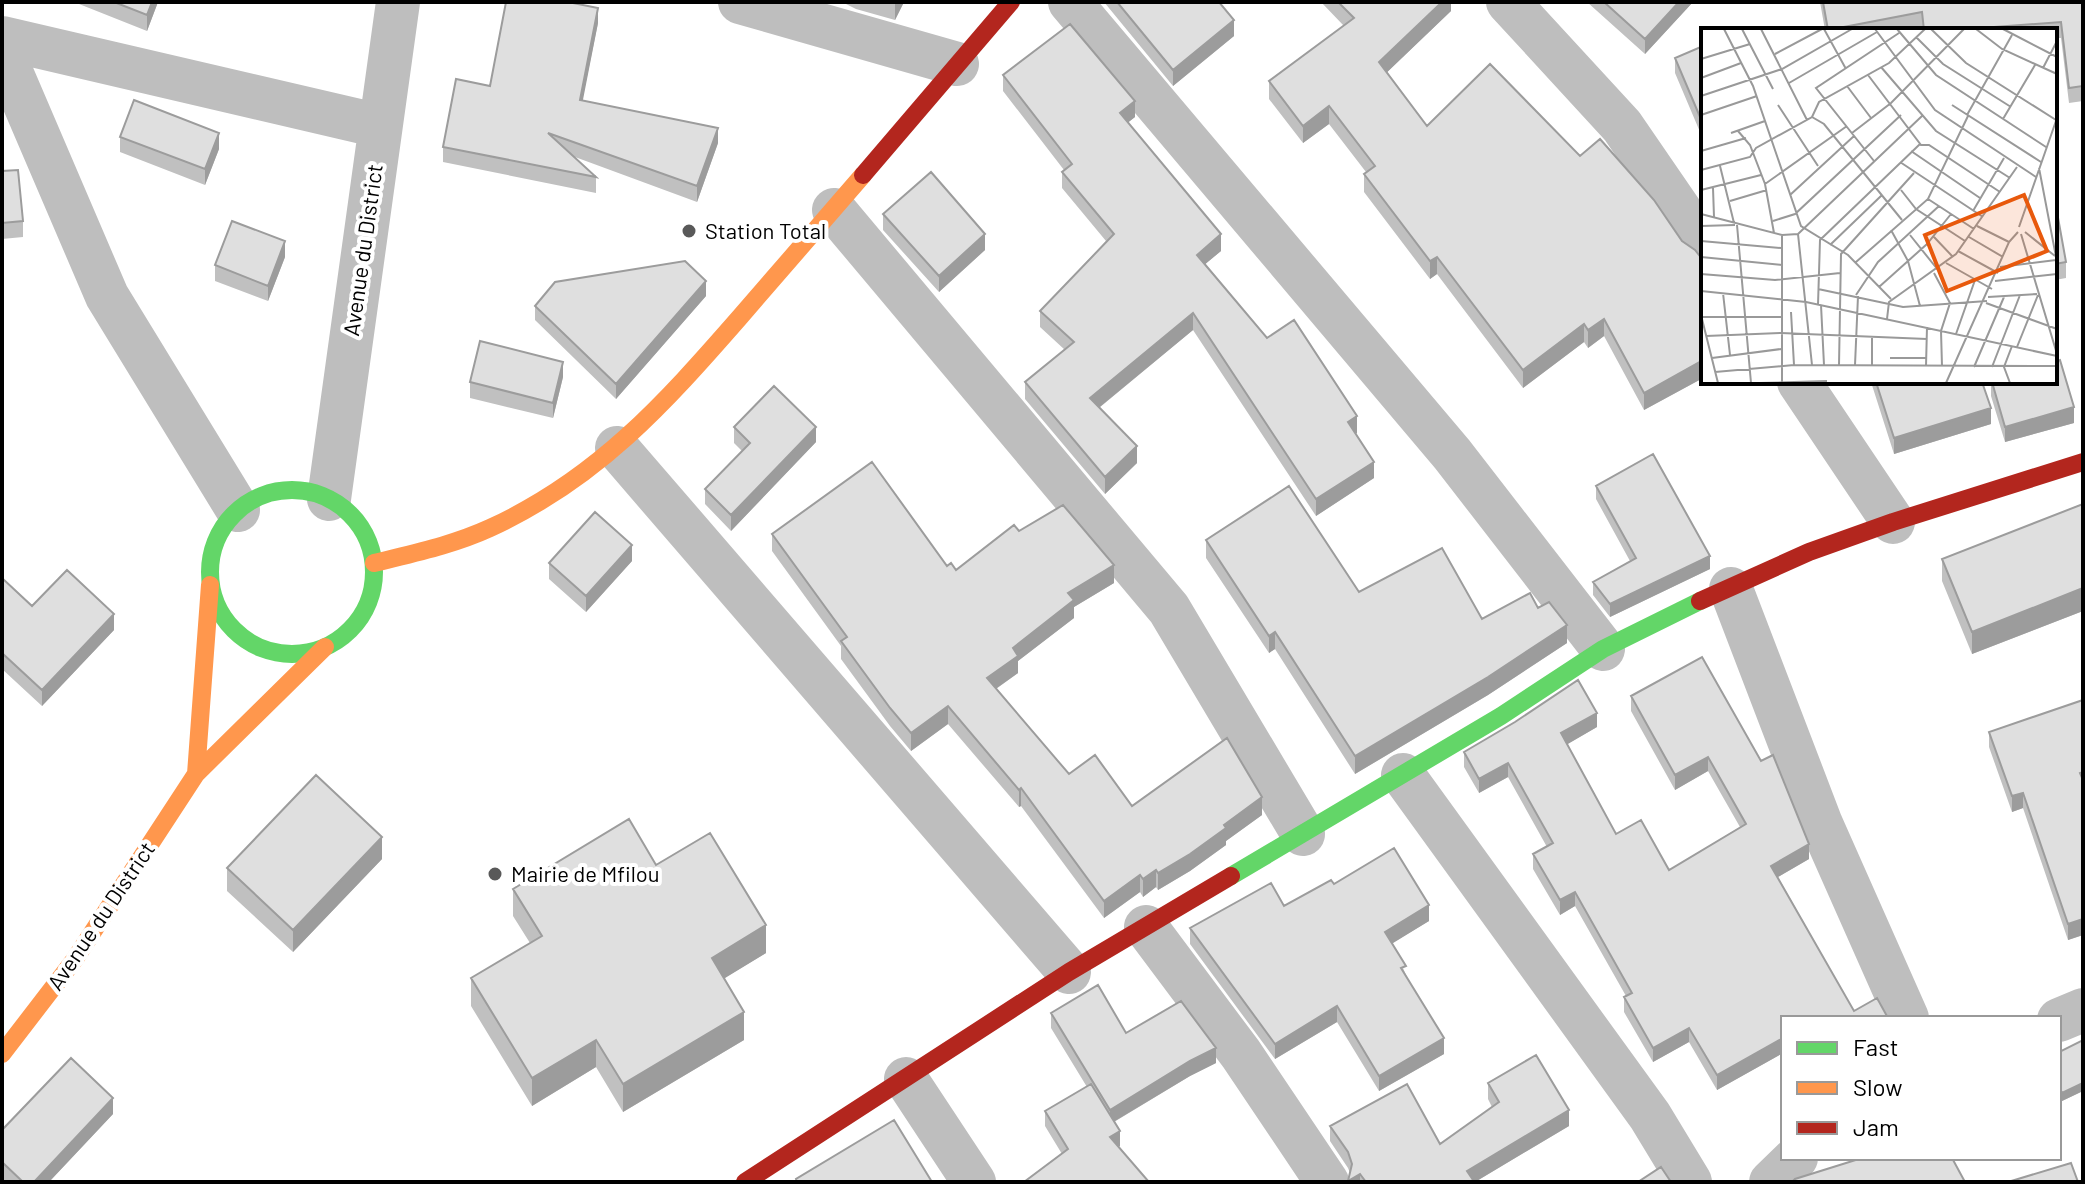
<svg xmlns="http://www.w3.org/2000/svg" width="2085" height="1184" viewBox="0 0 2085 1184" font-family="Barlow,sans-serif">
	<rect width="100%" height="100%" fill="#fff"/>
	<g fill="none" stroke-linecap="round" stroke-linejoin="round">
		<path stroke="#bebebe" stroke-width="44" d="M740 2 957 64
			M1070 2 1452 454 1603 649
			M1508 2 1622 126 1703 244
			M2 38 380 126
			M2 51 107 296 238 510
			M834 210 1169 609 1303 834
			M1799 382 1893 522
			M617 448 1069 972
			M329 499 398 2
			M1731 589 1821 824 1907 1018
			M1403 775 1650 1116 1690 1182
			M1146 927 1241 1054 1327 1182
			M2059 1020 2083 1010
			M906 1079 974 1182
			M1771 1182 1796 1158"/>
		<path stroke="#63d668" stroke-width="18" d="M210 572a82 82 0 1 1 164 0a82 82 0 1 1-164 0Z
			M1231 876 1501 716 1603 649 1700 601"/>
		<path stroke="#ff974d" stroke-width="18" d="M374 563C414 553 453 545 490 528 597 479 664 404 740 317 781 270 822 223 863 175
			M196 774 210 585
			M2 1054 75 959 196 774 325 647"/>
		<path stroke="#b3261e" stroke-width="18" d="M863 175 1011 2
			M1700 601 1809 552 1893 522 2083 462
			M745 1182 1069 972 1231 876"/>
	</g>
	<path fill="#c0c0c0" d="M74 2H158L147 31Z
		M842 2H904L895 20 856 9Z
		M1104 2H1219L1234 36 1173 86Z
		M1321 2H1451V11L1387 72 1427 126 1580 156 1682 241 1703 260V378L1644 410 1604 336 1588 348 1584 342 1523 388 1437 274 1430 279 1364 192V174L1366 172 1329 124 1303 143 1269 99V81L1344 26Z
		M1587 2H1693L1645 54Z
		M1820 2H2083V101L2069 103 2061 38H2055V30H1922V28L1912 30H1825Z
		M598 23 582 101 718 143 697 202 575 157 596 177V193L443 162V147L490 86Z
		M1703 46V139L1675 73V58Z
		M1003 75 1135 117 1128 122 1221 251 1205 264 1267 338 1357 433 1355 434 1374 478 1316 516 1193 330 1099 408 1137 463 1105 494 1025 399V382L1065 350 1040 327V311L1106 241 1062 188V172L1064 170 1003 91Z
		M120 137 219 149 205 185 120 152Z
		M2 171 23 221V237L2 239Z
		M2055 201 2066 262V278L2055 280Z
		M883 214 985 250 939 292 883 230Z
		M285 257 268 301 215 281V265Z
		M706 296 616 399 535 320V306Z
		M563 377 553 418 470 398V382Z
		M1871 382H1982L1991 424 1894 454Z
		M1991 382 2074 423 2005 442 1991 396Z
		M734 427 816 442 731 531 705 504V489L742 451 734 443Z
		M1596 486 1710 569 1610 617 1593 595V582L1630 561 1596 499Z
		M2083 504V611L1972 654 1942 581V559Z
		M1019 531 1114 583 1074 607V618L1018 661V673L996 689 1069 774 1132 806 1262 815 1226 841V845L1190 871 1158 890 1156 887 1143 897 1140 892 1104 918 1021 806 1019 807 948 724 911 751 890 726 841 659V646L772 551V534L947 566 956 570Z
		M1206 540 1359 592 1482 619 1538 608 1567 643 1488 695 1355 774 1275 649 1269 653 1206 558Z
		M632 561 586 612 549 579V563Z
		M2 578 32 606 114 630 42 706 2 669Z
		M1702 657 1809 859 1778 877 1854 1011 1885 1014 1783 1018V1053L1717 1090 1689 1042 1653 1062 1624 1012V997L1626 996 1575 906 1560 915 1533 869V854L1547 847 1508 777 1479 793 1464 767V752L1597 727 1567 744 1616 834 1669 870 1740 827 1708 771 1675 790 1631 711V696Z
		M2083 700V935L2068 940 2023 808 2012 812 1989 747V732Z
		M382 859 293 952 227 891V868Z
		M656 865 766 953 724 978 744 1040 623 1112 596 1067 532 1106 471 1006V978L530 943 513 916V889Z
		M1334 884 1429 921 1392 943 1406 975 1444 1054 1379 1091 1337 1022 1275 1059 1190 944V928L1284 906Z
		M1051 1013 1126 1033 1216 1063 1190 1076 1114 1122 1120 1146 1062 1154 1045 1126V1111L1087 1087 1051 1028Z
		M2083 1040V1091L2062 1101 2059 1096V1052Z
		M1488 1083 1569 1126 1475 1182H1348L1350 1173 1348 1168 1330 1141V1126L1440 1144 1492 1107 1488 1099Z
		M113 1114 49 1182H6L2 1178V1130Z"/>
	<path fill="#9c9c9c" d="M152 2H158L147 31V15Z
		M895 2H904L895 20Z
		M1442 2H1451V11L1379 80V62Z
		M1679 2H1693L1645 54V39Z
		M598 8V23L580 115V100Z
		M1234 20V36L1173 86V70Z
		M1135 101V117L1120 129V113Z
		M1329 106V124L1303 143V126Z
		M718 128V143L697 202V186Z
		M219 133V149L205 185V169Z
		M985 234V250L939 292V276Z
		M1221 234V251L1197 271V255Z
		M285 241V257L268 301V286Z
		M1437 257V274L1430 279V261Z
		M706 281V296L616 399V384Z
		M1193 313V330L1090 415V398Z
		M1604 319V336L1588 348V330Z
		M1584 324V342L1523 388V370Z
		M1703 360V378L1644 410V393Z
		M563 362V377L553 418V403Z
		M2074 407V423L2005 442V427Z
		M1991 408V424L1894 454V438Z
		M1357 416V433L1348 439V422Z
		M816 427V442L731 531V515Z
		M1137 446V463L1105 494V477Z
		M1374 462V478L1316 516V499Z
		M632 545V561L586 612V596Z
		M1710 556V569L1610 617V604Z
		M1114 565V583L1074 607V618L1018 661V673L987 695V678L1013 648 1068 593Z
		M2083 588V611L1972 654V632Z
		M114 614V630L42 706V690Z
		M1567 625V643L1488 695 1355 774V756Z
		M1275 632V649L1269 653V636Z
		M948 706V724L911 751V733Z
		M1597 713V727L1561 748V733Z
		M1708 757V771L1675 790V775Z
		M1508 763V777L1479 793V779Z
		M1021 788V806L1019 807V790Z
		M2023 793V808L2012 812V796Z
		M1262 797V815L1226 841V845L1190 871 1158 890V873Z
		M382 837V859L293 952V930Z
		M1809 844V859L1771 881V866Z
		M1156 870V887L1143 897V879Z
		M1140 875V892L1104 918V901Z
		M1575 892V906L1560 915V900Z
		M1429 905V921L1385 948V932Z
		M4 910V926L2 928V912Z
		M2083 919V935L2068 940V924Z
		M766 925V953L712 986V958Z
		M1337 1006V1022L1275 1059V1044Z
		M744 1012V1040L623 1112V1084Z
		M1689 1028V1042L1653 1062V1048Z
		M1444 1038V1054L1379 1091V1076Z
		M1783 1038V1053L1717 1090V1075Z
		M596 1040V1067L532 1106V1078Z
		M1216 1048V1063L1190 1076 1110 1124V1110L1190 1061Z
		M2083 1083V1091L2062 1101V1093Z
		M113 1098V1114L49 1182H34Z
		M1569 1110V1126L1475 1182H1467V1171Z
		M1120 1131V1146L1110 1152V1137Z
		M1360 1174V1182H1348V1181Z"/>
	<path fill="#dfdfdf" stroke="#9c9c9c" stroke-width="2" d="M114 2H152L147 15Z
		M506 2H568L598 8 580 100 718 128 697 186 548 133 596 177 443 147 456 79 490 86Z
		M1117 2H1219L1234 20 1173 70Z
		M1338 2H1442L1379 62 1427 126 1490 64 1580 156 1600 139 1654 200 1682 241 1695 250 1703 260V360L1644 393 1604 319 1588 330 1584 324 1523 370 1437 257 1430 261 1364 174 1375 166 1329 106 1303 126 1269 81 1354 18Z
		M1604 2H1679L1645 39Z
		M1823 2H2083V86L2069 88 2061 22 1954 30H1924L1922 12 1828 30Z
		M1070 24 1135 101 1120 113 1221 234 1197 255 1267 338 1294 320 1357 416 1348 422 1374 462 1316 499 1193 313 1090 398 1137 446 1105 477 1025 382 1074 342 1040 311 1114 234 1062 172 1072 164 1003 75Z
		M1703 46V124L1675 58Z
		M134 100 219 133 205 169 120 137Z
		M18 170 23 221 2 223V171Z
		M931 172 985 234 939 276 883 214Z
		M2055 201 2066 262 2055 264Z
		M232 221 285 241 268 286 215 265Z
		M685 261 706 281 616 384 535 306 555 282Z
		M480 341 563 362 553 403 470 382Z
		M2060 360 2074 407 2005 427 1992 382H2055V362Z
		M1876 382H1982L1991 408 1894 438Z
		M774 386 816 427 731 515 705 489 750 443 734 427Z
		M1653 454 1710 556 1610 604 1593 582 1636 558 1596 486Z
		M872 462 947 566 951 563 956 570 1014 525 1019 531 1063 505 1114 565 1068 593 1074 600 1013 648 1018 656 987 678 1069 774 1095 755 1132 806 1227 738 1262 797 1224 825 1226 828 1190 854 1158 873 1156 870 1143 879 1140 875 1104 901 1021 788 1019 790 948 706 911 733 890 708 841 641 847 637 772 534Z
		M1289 486 1359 592 1442 548 1482 619 1530 593 1538 608 1549 602 1567 625 1488 677 1355 756 1275 632 1269 636 1206 540Z
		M2083 504V588L1972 632 1942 559Z
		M595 512 632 545 586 596 549 563Z
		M67 570 114 614 42 690 2 653V578L32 606Z
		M1702 657 1761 761 1773 755 1809 844 1771 866 1854 1011 1877 998 1888 1018H1783V1038L1717 1075 1689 1028 1653 1048 1624 997 1632 993 1575 892 1560 900 1533 854 1553 843 1508 763 1479 779 1464 752 1515 722 1578 680 1597 713 1561 733 1616 834 1641 820 1669 870 1746 824 1708 757 1675 775 1631 696Z
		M2083 700V772L2080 773 2083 780V919L2068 924 2023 793 2012 796 1989 732Z
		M316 775 382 837 293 930 227 868Z
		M629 819 656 865 710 833 766 925 712 958 744 1012 623 1084 596 1040 532 1078 471 978 542 936 513 889Z
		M1394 848 1429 905 1385 932 1406 966 1401 968 1444 1038 1379 1076 1337 1006 1275 1044 1190 928 1271 883 1284 906 1331 880 1334 884Z
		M1098 985 1126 1033 1181 1001 1216 1048 1190 1061 1110 1110 1051 1013Z
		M2083 1040V1083L2062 1093 2059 1087V1052Z
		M1536 1055 1569 1110 1467 1171 1473 1180 1470 1182H1366L1360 1174 1348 1181 1352 1164 1348 1152 1330 1126 1407 1084 1440 1144 1499 1102 1488 1083Z
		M71 1058 113 1098 34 1182H23L2 1162V1130Z
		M1091 1084 1120 1131 1110 1137 1149 1182H1024L1068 1149 1045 1111Z
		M894 1120 932 1182H797L796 1179Z
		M1862 1158H1952L1965 1182H1792L1795 1179Z
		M2071 1163 2078 1182H2008Z
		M1661 1167 1671 1182H1638Z"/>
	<g fill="#595959" stroke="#fff" stroke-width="3">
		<circle cx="689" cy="231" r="8"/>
		<circle cx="495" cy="874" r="8"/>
	</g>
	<g text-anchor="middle" stroke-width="8" stroke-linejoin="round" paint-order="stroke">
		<g font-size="22" fill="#000" stroke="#fff" text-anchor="start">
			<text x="705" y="239">Station Total</text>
			<text x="511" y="882">Mairie de Mfilou</text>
		</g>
		<g font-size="22" fill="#000" stroke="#fff">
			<text transform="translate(363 250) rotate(-82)" y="8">Avenue du District</text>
			<text transform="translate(101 916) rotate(-56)" y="8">Avenue du District</text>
		</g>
	</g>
	<g transform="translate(1701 28)">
		<rect width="356" height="356" fill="#fff"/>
		<path fill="none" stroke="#999" stroke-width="2" d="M23 1 52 58 100 198 147 227 190 271M41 1 72 61M60 1 106 92M123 1 145 41M174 1 234 82 335 149M196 1 235 47 345 119M230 1 265 35 355 92M275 1 301 21 356 46M302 1 356 29M215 9 242 36 310 79M74 26 121 1M0 31 49 16M180 39 235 103 309 150M342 40 356 13M167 47 220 117H228L299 164M0 50 40 35M88 55 176 4M146 58 170 90M0 68 81 41 151 1M77 77 117 138M251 77 340 134M0 87 56 68M266 87 311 7M111 89 123 96 201 192M302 91 334 37M37 103 49 117 64 156 73 205M30 105 64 93M151 105 190 75 263 1M0 123 45 110M210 123 279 170M173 133 115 60 198 5M199 134 282 189M19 138 33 195M338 140 356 234M0 142 49 129 55 120 111 89 118 74 188 35 224 1M64 156 146 98M12 160 13 189M0 162 60 147M200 162 215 181 264 213M89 167 153 108M227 171 273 201M29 173 66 162M272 183 303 130M0 186 81 207 97 206 221 88M72 193 94 186 200 87M36 197 50 355M0 198 34 197M276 198 308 214M318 199 356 90M190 202 207 233 219 278M324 204 354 228M97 206 111 337M320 206 356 326M81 207V355M209 207 237 242M233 209 252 229M268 209 302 229M0 213 80 220M129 217 181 167M257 223 297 245M0 229 81 237M155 234 227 171 267 88M245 235 291 261M299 239 355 232M233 245 249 275 240 303 241 338M0 246 74 252 139 245M294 253 356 246M178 259 226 216 250 186M117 261 202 279 286 273M0 263 105 274 356 328M22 265 29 327M155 267 177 234 238 178M287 269 336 266M285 275 356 301M117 277 119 212 219 116M120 277 123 337M90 284 93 337M0 287 17 355M1 289H80M186 291 188 274 255 226 316 139M255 306 274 252M5 308 80 305 226 311M316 319 337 267M11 330 80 321M189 330H226M138 337 140 226 213 145M154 337 157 268M171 337V308M225 338 226 299M273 339 303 269M291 339 319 267M14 344 93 337 356 338M58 355 126 353M245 355 308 214 317 204M309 355 303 339 311 318"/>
		<path fill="#e8590c" fill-opacity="0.15" stroke="#e8590c" stroke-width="4" d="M323 167 346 223 246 263 224 207Z"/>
		<rect width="356" height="356" fill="none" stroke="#000" stroke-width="4"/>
	</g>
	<rect width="2085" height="1184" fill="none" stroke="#000000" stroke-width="8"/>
	<rect x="1781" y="1016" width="280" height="144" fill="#ffffff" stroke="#999999" stroke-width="2"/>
	<rect x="1797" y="1042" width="40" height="12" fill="#63d668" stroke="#999999" stroke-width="2"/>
	<text x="1853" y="1056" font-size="24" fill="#000000">Fast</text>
	<rect x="1797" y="1082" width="40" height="12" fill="#ff974d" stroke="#999999" stroke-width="2"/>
	<text x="1853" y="1096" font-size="24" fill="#000000">Slow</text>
	<rect x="1797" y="1122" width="40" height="12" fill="#b3261e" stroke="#999999" stroke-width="2"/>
	<text x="1853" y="1136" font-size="24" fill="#000000">Jam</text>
</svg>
